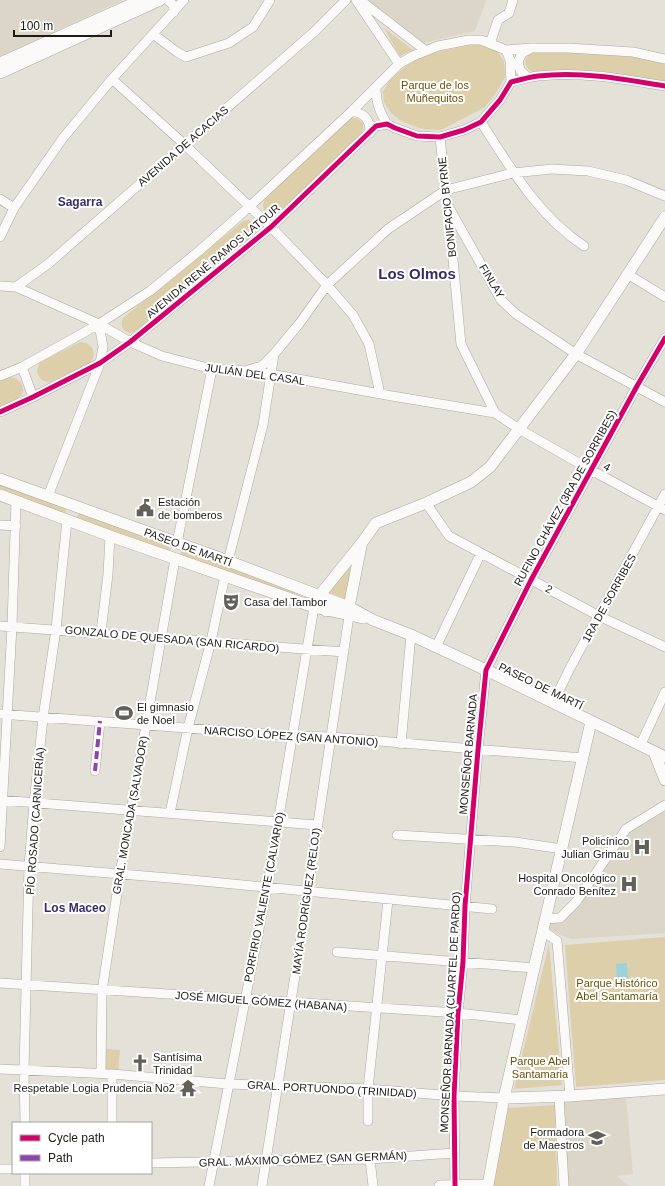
<svg xmlns="http://www.w3.org/2000/svg" width="665" height="1186" viewBox="0 0 665 1186" font-family="Helvetica,sans-serif">
	<rect width="100%" height="100%" fill="#e4e1d9"/>
	<path fill="#dbd6c8" d="M0 0H123L0 57Z
		M364 0H486V1L475 31 423 43Z
		M665 810V933L571 939 556 933 548 928 549 922 563 921 628 832Z
		M626 1097 633 1174 617 1176 628 1186H566L561 1102Z"/>
	<path fill="#decfab" d="M384 28 413 50 400 56Z
		M478 43 498 52 504 61 505 77 496 93 485 107 441 130 422 129 401 121 391 113 384 102 383 92 389 81 410 62 425 55Z
		M568 51 624 55 665 63V83L533 72C523 68 523 56 533 52Z
		M350 118H357L363 123V131L362 134 277 215C266 217 260 209 265 199Z
		M249 220 256 224 257 230 254 235 134 332C125 335 119 327 123 318L243 221Z
		M80 342C92 342 98 353 90 363L50 382C42 382 38 378 37 370L40 362Z
		M8 377C19 376 30 390 18 398 13 402 6 404 0 407V380Z
		M0 484 65 507 66 512 64 514 0 493Z
		M81 513 169 545 170 550 168 552 77 519V516Z
		M185 550 295 592 294 595 181 555V552Z
		M351 562 346 599 328 592Z
		M665 937V1080L576 1087 565 945Z
		M549 944 562 1085 514 1089Z
		M104 1049 120 1050 118 1072 103 1071Z
		M555 1105 557 1186H493L508 1108Z"/>
	<path fill="#9bd2db" d="M627 963 628 980 617 981 616 964Z"/>
	<g fill="none" stroke-linecap="round" stroke-linejoin="round">
		<g stroke="#acaaa4" stroke-width="10">
			<path id="minor" d="M168 0 174 6V12
				M356 0 399 64
				M360 0 426 51
				M153 34 177 52 186 57 229 43 253 27 270 0
				M490 44 498 20 509 13 513 0
				M506 50 510 60 511 82
				M528 78 520 70 518 62 522 53 530 49
				M112 79 185 145 271 227 327 285 353 315 369 344 380 394
				M376 89C376 103 380 112 387 124
				M352 111C365 114 370 119 370 133
				M481 122C510 167 538 216 584 246
				M440 137 446 195
				M0 199 14 208
				M447 204 501 300 516 314 576 354 665 402
				M448 207 461 344 495 413
				M0 237 14 208 63 138 112 79 184 0
				M629 275 665 297
				M0 286 16 287 99 324 130 342 162 356 212 369 247 371 270 374 392 396 495 413 519 429 591 470 665 510
				M16 287 48 264 314 32 346 0
				M22 367 33 397
				M248 370 262 366 274 354
				M0 376 22 367 99 324 150 291 199 251 249 207 352 111 399 64 413 56 438 46 469 40H481L506 50 531 48H568L633 52 665 59
				M0 412 33 397 100 363 130 342 271 227 376 126 387 124 395 128 417 136 440 137 464 130 481 122 500 100 511 82C520 80 529 77 538 76 581 71 624 79 665 86
				M48 496 100 363 103 347 99 324
				M426 503 449 536 599 616 665 647
				M0 525 16 526
				M177 543 212 369
				M228 561 263 425 274 354 299 324 327 285 388 229 446 190 513 173 552 169 588 171 626 180 665 196
				M0 626 344 652
				M101 632 108 574 110 536
				M436 647 481 553
				M553 703 570 668 665 494
				M0 714 293 736 331 737 583 758
				M401 744 411 635
				M640 746 665 692
				M95 771 100 721
				M0 800 317 825
				M170 813 188 728 211 641 225 576
				M397 835 515 842 562 849
				M0 847 12 626 16 501
				M0 864 181 879 492 909
				M545 919 560 918 576 902 626 829 665 805
				M543 931 557 941 570 1096
				M337 952 534 968
				M0 983 458 1013 522 1020
				M0 1069 112 1074 228 1084 368 1089 454 1096 504 1098
				M101 1073 102 991 120 874 175 559
				M112 1074V1123
				M559 1096 564 1186
				M368 1121V1089L388 900
				M25 1123 24 1071 29 866 34 803 43 718 56 629 67 520
				M370 1159 373 1186
				M151 1163 370 1159 454 1153
				M0 1169H13
				M25 1173V1186
				M455 1185 454 1096 458 1013 463 962 465 906 478 750 486 670 531 580 637 386 665 338
				M209 1186 267 888 314 607
				M262 1186 299 950 349 616"/>
		</g>
		<g stroke="#acaaa4" stroke-width="12">
			<path id="major" d="M0 63 141 0
				M0 73 160 0
				M0 479 228 561 349 607 373 620 411 635 486 670 665 757
				M0 495 110 536 314 607 363 618
				M326 611 320 601 319 596 361 544 376 523 426 503 471 482 490 467 576 354 665 217
				M346 612 349 607 361 546
				M654 752 665 780
				M504 1098 570 1096 665 1089
				M440 1186 488 1185 504 1098 591 722"/>
		</g>
		<use href="#minor" stroke="#fbfaf9" stroke-width="9"/>
		<use href="#major" stroke="#fbfaf9" stroke-width="11"/>
		<path stroke="#8e44ad" stroke-width="4" stroke-dasharray="8 4" stroke-linecap="butt" d="M95 771 100 721"/>
		<g stroke="#fff" stroke-width="8">
			<path id="cycleway" d="M0 412 33 397 100 363 130 342 271 227 376 126 387 124 395 128 417 136 440 137 464 130 481 122 500 100 511 82C520 80 529 77 538 76 581 71 624 79 665 86
				M455 1185 454 1096 458 1013 463 962 465 906 478 750 486 670 531 580 637 386 665 338"/>
		</g>
		<use href="#cycleway" stroke="#d6006c" stroke-width="5"/>
	</g>
	<defs>
		<g id="civic-bare" transform="scale(1.38)"><path d="M-.6-6.5H3V-4.5H.6V-3L4-1V1h2V6H-6V1h2V-1L-.6-3ZM-1.2 2.5V6h2.4V2.5Z" fill="#63605a" stroke="#fff" stroke-width="2.5" paint-order="stroke"/></g>
		<g id="theatre-bare" transform="scale(1.38)"><path d="M-5-5.5Q0-4 5-5.5V0Q5 5 0 6Q-5 5-5 0ZM-3.3-2.5H-1v1.5H-3.3ZM1-2.5H3.3v1.5H1ZM-2.8 1Q0 5.5 2.8 1Z" fill="#63605a" stroke="#fff" stroke-width="2.5" paint-order="stroke"/></g>
		<g id="stadium-bare" transform="scale(1.38)"><path d="M0-5a6.5 5 0 1 0 0 10a6.5 5 0 1 0 0-10ZM-3.5-1.8h7v3.6h-7Z" fill="#63605a" stroke="#fff" stroke-width="2.5" paint-order="stroke"/></g>
		<g id="hospital-bare" transform="scale(1.38)"><path d="M-5-5h3v3.5h4V-5h3V5h-3V1.5h-4V5h-3Z" fill="#63605a" stroke="#fff" stroke-width="2.5" paint-order="stroke"/></g>
		<g id="church-bare" transform="scale(1.38)"><path d="M-1.2-6h2.4v3.5h3.3v2.4h-3.3V6h-2.4V-.1h-3.3v-2.4h3.3Z" fill="#63605a" stroke="#fff" stroke-width="2.5" paint-order="stroke"/></g>
		<g id="temple-bare" transform="scale(1.38)"><path d="M0-6L5-2H3V0L6.5 2.5H4V6H1.5V3h-3V6H-4V2.5H-6.5L-3 0V-2H-5Z" fill="#63605a" stroke="#fff" stroke-width="2.5" paint-order="stroke"/></g>
		<g id="university-bare" transform="scale(1.38)"><path d="M0-5L7-2L0 1L-7-2ZM-4 1L0 2.5L4 1V4Q0 6-4 4Z" fill="#63605a" stroke="#fff" stroke-width="2.5" paint-order="stroke"/></g>
	</defs>
	<g fill-rule="evenodd">
		<use href="#civic-bare" x="145" y="508"/>
		<use href="#theatre-bare" x="231" y="602"/>
		<use href="#stadium-bare" x="124" y="713"/>
		<use href="#hospital-bare" x="642" y="847"/>
		<use href="#hospital-bare" x="629" y="884"/>
		<use href="#church-bare" x="140" y="1063"/>
		<use href="#temple-bare" x="188" y="1088"/>
		<use href="#university-bare" x="597" y="1138"/>
	</g>
	<g text-anchor="middle" stroke-width="4" stroke-linejoin="round" paint-order="stroke">
		<g font-size="11" fill="#6b5309" stroke="#fff">
			<text x="435" y="89">Parque de los<tspan x="435" dy="13">Muñequitos</tspan></text>
			<text x="617" y="987">Parque Histórico<tspan x="617" dy="13">Abel Santamaría</tspan></text>
			<text x="540" y="1065">Parque Abel<tspan x="540" dy="13">Santamaria</tspan></text>
		</g>
		<g font-size="11" fill="#1d1b16" stroke="#fff">
			<text transform="translate(183 146) rotate(-41)" y="4">AVENIDA DE ACACIAS</text>
			<text transform="translate(447 207) rotate(-96)" y="4">BONIFACIO BYRNE</text>
			<text transform="translate(213 261) rotate(-40)" y="4">AVENIDA RENÉ RAMOS LATOUR</text>
			<text transform="translate(492 281) rotate(59)" y="4">FINLAY</text>
			<text transform="translate(255 374) rotate(8)" y="4">JULIÁN DEL CASAL</text>
			<text transform="translate(607 467) rotate(28)" y="4">4</text>
			<text transform="translate(565 498) rotate(-61)" y="4">RUFINO CHÁVEZ (3RA DE SORRIBES)</text>
			<text transform="translate(188 547) rotate(20)" y="4">PASEO DE MARTÍ</text>
			<text transform="translate(549 589) rotate(28)" y="4">2</text>
			<text transform="translate(609 598) rotate(-61)" y="4">1RA DE SORRIBES</text>
			<text transform="translate(172 639) rotate(5)" y="4">GONZALO DE QUESADA (SAN RICARDO)</text>
			<text transform="translate(541 686) rotate(26)" y="4">PASEO DE MARTÍ</text>
			<text transform="translate(291 736) rotate(4)" y="4">NARCISO LÓPEZ (SAN ANTONIO)</text>
			<text transform="translate(468 754) rotate(-85)" y="4">MONSEÑOR BARNADA</text>
			<text transform="translate(130 815) rotate(-80)" y="4">GRAL. MONCADA (SALVADOR)</text>
			<text transform="translate(35 821) rotate(-86)" y="4">PÍO ROSADO (CARNICERÍA)</text>
			<text transform="translate(264 897) rotate(-79)" y="4">PORFIRIO VALIENTE (CALVARIO)</text>
			<text transform="translate(306 901) rotate(-82)" y="4">MAYÍA RODRÍGUEZ (RELOJ)</text>
			<text transform="translate(261 1001) rotate(4)" y="4">JOSÉ MIGUEL GÓMEZ (HABANA)</text>
			<text transform="translate(450 1012) rotate(-87)" y="4">MONSEÑOR BARNADA (CUARTEL DE PARDO)</text>
			<text transform="translate(332 1089) rotate(3)" y="4">GRAL. PORTUONDO (TRINIDAD)</text>
			<text transform="translate(303 1159) rotate(-2)" y="4">GRAL. MÁXIMO GÓMEZ (SAN GERMÁN)</text>
		</g>
		<g font-size="11" fill="#1d1b16" stroke="#fff" text-anchor="start">
			<text x="158" y="506">Estación<tspan x="158" dy="13">de bomberos</tspan></text>
			<text x="244" y="606">Casa del Tambor</text>
			<text x="137" y="711">El gimnasio<tspan x="137" dy="13">de Noel</tspan></text>
			<text x="629" y="845" text-anchor="end">Policínico<tspan x="629" dy="13">Julian Grimau</tspan></text>
			<text x="616" y="882" text-anchor="end">Hospital Oncológico<tspan x="616" dy="13">Conrado Benítez</tspan></text>
			<text x="153" y="1061">Santísima<tspan x="153" dy="13">Trinidad</tspan></text>
			<text x="175" y="1092" text-anchor="end">Respetable Logia Prudencia No2</text>
			<text x="584" y="1136" text-anchor="end">Formadora<tspan x="584" dy="13">de Maestros</tspan></text>
		</g>
		<g font-size="12" font-weight="bold" fill="#392d68" stroke="#fff">
			<text x="80" y="206">Sagarra</text>
			<text x="75" y="912">Los Maceo</text>
		</g>
		<g font-size="15" font-weight="bold" fill="#392d68" stroke="#fff">
			<text x="417" y="279">Los Olmos</text>
		</g>
	</g>
	<rect x="12" y="1122" width="140" height="52" fill="#ffffff" stroke="#a5a4a2"/>
	<rect x="20" y="1135" width="20" height="6" fill="#d6006c" stroke="#a5a4a2"/>
	<text x="48" y="1142" font-size="12" fill="#1d1b16">Cycle path</text>
	<rect x="20" y="1155" width="20" height="6" fill="#8e44ad" stroke="#a5a4a2"/>
	<text x="48" y="1162" font-size="12" fill="#1d1b16">Path</text>
	<path d="M14 30v6h97v-6" fill="none" stroke="#1d1b16" stroke-width="2"/>
	<text x="20" y="30" font-size="12" fill="#1d1b16" stroke="#ffffff" stroke-width="3" paint-order="stroke">100 m</text>
</svg>
